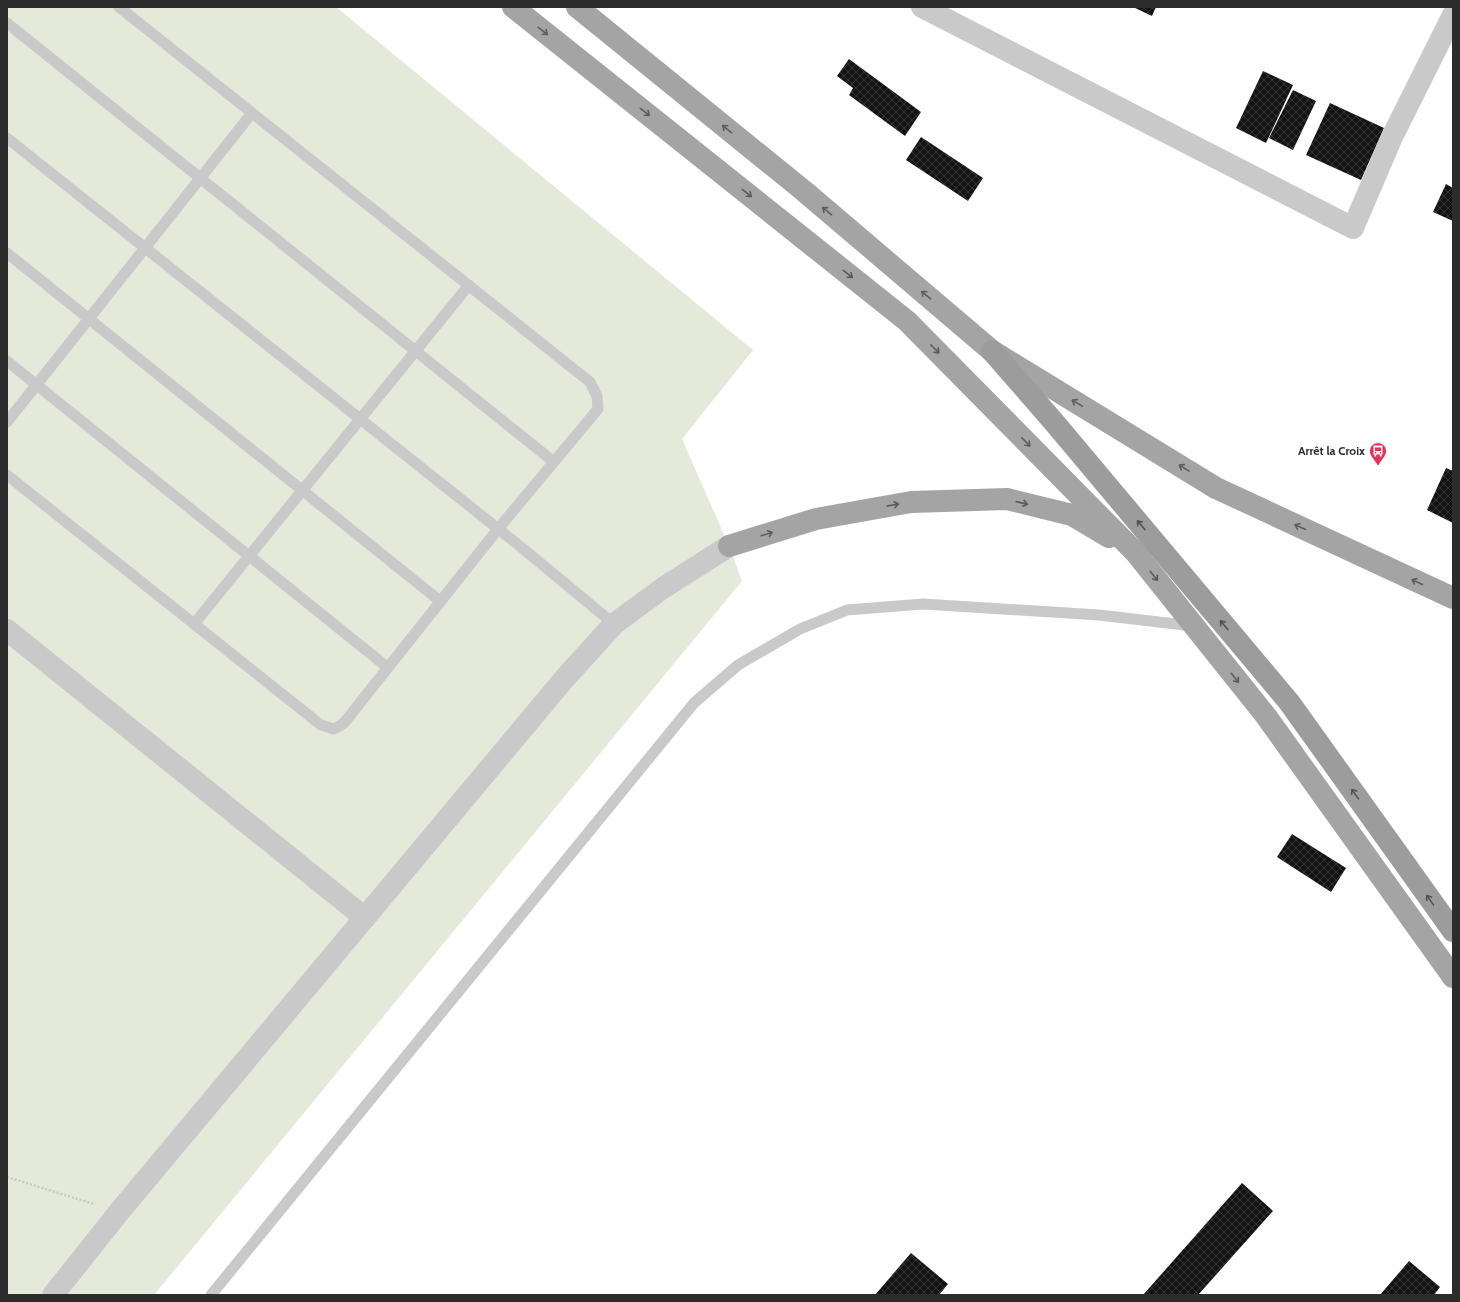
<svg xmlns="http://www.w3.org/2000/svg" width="1460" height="1302" viewBox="0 0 1460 1302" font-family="Cabin,sans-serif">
	<defs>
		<pattern id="building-cross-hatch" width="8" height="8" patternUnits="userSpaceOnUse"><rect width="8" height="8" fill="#131313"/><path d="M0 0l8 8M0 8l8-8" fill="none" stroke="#363636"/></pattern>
	</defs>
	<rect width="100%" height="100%" fill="#fff"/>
	<path fill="#e5e9da" d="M7 7H336L753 350 682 439 729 546 742 581 154 1295H7Z"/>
	<path fill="url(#building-cross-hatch)" d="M1133 7H1156L1152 16Z
		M849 59 921 112 905 136 849 95 853 88 837 76Z
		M1263 71 1293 85 1266 143 1236 128Z
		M1293 90 1316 101 1293 150 1269 138Z
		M1330 103 1384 128 1361 180 1306 155Z
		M921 137 983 178 968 201 906 160Z
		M1446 184 1453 188V221L1433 212Z
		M1446 468 1453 471V523L1427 510Z
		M1292 834 1346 868 1331 892 1277 857Z
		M1242 1183 1273 1211 1198 1295H1143Z
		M911 1253 948 1284 939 1295H875Z
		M1409 1261 1440 1287 1434 1295H1380Z"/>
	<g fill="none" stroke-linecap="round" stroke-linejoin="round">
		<path stroke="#c9c9c9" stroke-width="2.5" stroke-dasharray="2 2" stroke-linecap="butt" d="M7 1177 94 1204"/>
		<path stroke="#c9c9c9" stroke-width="11" d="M7 23 554 462
			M7 138 521 547 614 624
			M7 253 440 601
			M7 361 387 667
			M7 422 252 113
			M7 475 321 725 334 729 344 723 498 529 598 409 597 396 590 382 119 7
			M194 624 469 285
			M211 1295 694 703 738 665 800 629 847 610 923 604 1099 615 1193 626"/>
		<path stroke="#c9c9c9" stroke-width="22" d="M922 7 1353 228 1392 137 1453 15
			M7 630 365 918
			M53 1295 119 1212 565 678 614 624 663 588 729 546"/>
		<path stroke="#a4a4a4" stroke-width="22" d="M513 7 907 321 1135 552 1266 716 1453 977
			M577 7 804 191 992 351 1216 488 1453 598
			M729 546 816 519 911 502 1007 499 1072 515 1109 537"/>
		<path stroke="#9c9c9c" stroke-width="22" d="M992 351 1053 421 1289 702 1453 931"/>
	</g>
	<defs><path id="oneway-shaft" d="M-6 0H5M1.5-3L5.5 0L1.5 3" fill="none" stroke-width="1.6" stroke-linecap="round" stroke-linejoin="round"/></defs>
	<g stroke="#5c5c5c">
		<use href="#oneway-shaft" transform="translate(543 31) rotate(38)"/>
		<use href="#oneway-shaft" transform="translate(645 112) rotate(38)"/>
		<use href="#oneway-shaft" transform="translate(727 129) rotate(-141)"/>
		<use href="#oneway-shaft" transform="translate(747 193) rotate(38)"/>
		<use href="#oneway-shaft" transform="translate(827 211) rotate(-140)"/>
		<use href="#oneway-shaft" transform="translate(848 274) rotate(38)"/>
		<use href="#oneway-shaft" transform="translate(926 295) rotate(-140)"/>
		<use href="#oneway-shaft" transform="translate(935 349) rotate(45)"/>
		<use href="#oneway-shaft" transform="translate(1077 403) rotate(-149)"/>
		<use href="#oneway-shaft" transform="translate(1026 442) rotate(45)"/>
		<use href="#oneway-shaft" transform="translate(1184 468) rotate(-149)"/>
		<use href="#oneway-shaft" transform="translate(1022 503) rotate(13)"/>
		<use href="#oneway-shaft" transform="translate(893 505) rotate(-10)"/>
		<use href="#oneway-shaft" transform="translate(1300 527) rotate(-155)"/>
		<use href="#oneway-shaft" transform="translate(767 534) rotate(-17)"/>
		<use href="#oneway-shaft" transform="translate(1154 576) rotate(51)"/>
		<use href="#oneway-shaft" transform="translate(1417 582) rotate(-155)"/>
		<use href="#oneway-shaft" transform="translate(1235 678) rotate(52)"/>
	</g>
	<g stroke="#535353">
		<use href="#oneway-shaft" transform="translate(1141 525) rotate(-130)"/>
		<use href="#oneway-shaft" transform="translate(1224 625) rotate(-130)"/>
		<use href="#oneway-shaft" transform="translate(1355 794) rotate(-125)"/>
		<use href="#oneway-shaft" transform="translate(1430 900) rotate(-125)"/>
	</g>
	<defs>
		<g id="bus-pin" transform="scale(0.9)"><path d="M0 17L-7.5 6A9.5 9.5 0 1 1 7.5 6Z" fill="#dd355c" stroke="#fff"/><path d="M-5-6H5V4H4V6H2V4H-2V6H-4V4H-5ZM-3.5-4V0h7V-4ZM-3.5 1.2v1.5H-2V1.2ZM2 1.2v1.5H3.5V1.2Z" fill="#fff"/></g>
	</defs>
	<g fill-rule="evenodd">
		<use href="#bus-pin" x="1378" y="451"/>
	</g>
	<g text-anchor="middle" stroke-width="4" stroke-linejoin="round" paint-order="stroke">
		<g font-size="12" font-weight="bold" fill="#2c2c2c" stroke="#fff" text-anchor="end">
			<text x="1365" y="455">Arrêt la Croix</text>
		</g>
	</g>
	<rect width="1460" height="1302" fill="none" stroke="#2c2c2c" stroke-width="16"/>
</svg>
